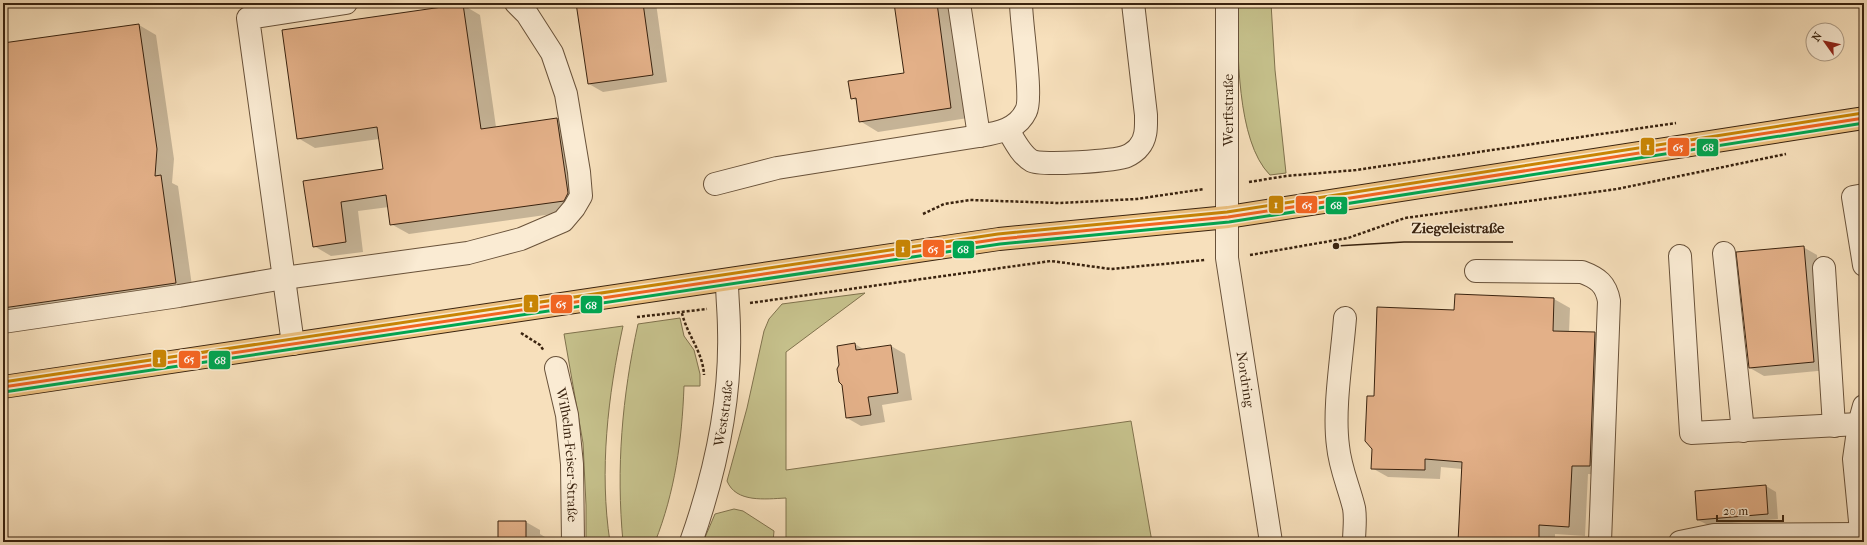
<svg xmlns="http://www.w3.org/2000/svg" width="1867" height="545" viewBox="0 0 1867 545" font-family="'IM FELL French Canon',serif">
	<rect width="100%" height="100%" fill="#f7e0bc"/>
	<filter id="stains"><feTurbulence type="fractalNoise" baseFrequency=".005" numOctaves="4"/><feColorMatrix values="0 0 0 0 .2 0 0 0 0 .09 0 0 0 0 .02 0 0 0 .5 -.17"/></filter>
	<radialGradient id="worn" r=".72"><stop offset=".6" stop-color="#630" stop-opacity="0"/><stop offset="1" stop-color="#630" stop-opacity=".3"/></radialGradient>
	<path fill="#c5c08b" stroke="#80724d" d="M1237 3H1271L1275 70 1286 173 1270 175C1236 141 1238 49 1237 3Z
		M865 293 786 352V470L1131 421 1152 542H786V498C765 499 736 503 727 481L747 408 764 331 769 319 782 304Z
		M680 318 684 336 694 350 700 374V386H684C682 440 675 492 655 542H623C616 468 622 397 638 324Z
		M623 326C608 395 599 471 610 542H586V505L583 443 564 334Z
		M734 509 743 511 774 531 773 542H703L715 514Z"/>
	<path fill="#0003" d="M577 3H656L667 82 603 92 589 84Z
		M895 3H952L968 118 878 132 860 121 857 101 852 98 905 74Z
		M463 5 480 15 496 127 557 119 574 129 581 210 409 234 391 224 389 207 358 211 363 252 331 256 314 246 305 181 384 170 379 139 315 148 298 138Z
		M139 25 156 35 174 159 172 183 178 186 193 293 22 317 5 307 3 292V44Z
		M1803 247 1817 255 1828 370 1764 376 1750 368Z
		M1554 299 1570 308 1569 332 1595 333 1611 343 1606 475 1588 474 1585 536 1555 534V542H1459L1462 469 1441 467 1440 479 1388 477 1372 468 1375 397 1455 311Z
		M855 344 865 350 891 346 905 354 912 400 882 405 885 422 861 426 847 418 838 347Z
		M1766 486 1776 492 1778 519 1708 525 1698 520Z
		M526 522 540 530V534L550 540V542H499Z"/>
	<path fill="#e3b088" stroke="#3a230f" d="M576 3H643L653 75 588 84Z
		M894 3H937L951 108 859 122 856 98 851 99 848 81 904 73Z
		M463 4 481 129 557 118 568 193 564 201 390 225 386 195 341 202 346 242 313 247 303 181 383 169 377 127 297 139 282 30Z
		M139 24 157 149 155 176 161 175 176 283 3 308V43Z
		M1804 246 1814 362 1749 368 1736 252Z
		M1455 294 1554 298 1553 331 1595 332 1590 466H1572L1569 527 1539 525V542H1458L1462 462 1425 459V470L1371 469 1372 449 1365 441 1367 396H1374L1377 307 1454 310Z
		M855 343 856 350 891 345 898 393 868 397 871 415 846 418 842 385 839 382 837 369 839 365 837 346Z
		M1766 485 1768 514 1697 520 1695 491Z
		M498 521H526V542H498Z"/>
	<g fill="none" stroke-linecap="round" stroke-linejoin="round">
		<g stroke="#69523a" stroke-width="24">
			<g id="minor">
				<path d="M959 3 979 136"/>
				<path id="s1" d="M1227 3V258L1271 542"/>
				<path d="M1008 130C1014 140 1021 155 1032 161 1041 166 1116 161 1127 156 1130 155 1137 150 1139 147 1147 138 1146 126 1146 115L1133 3"/>
				<path d="M715 184 777 168 979 136C997 133 1017 130 1026 111 1033 98 1021 23 1021 3"/>
				<path d="M1864 195 1853 197 1864 265"/>
				<path d="M1724 253 1743 431"/>
				<path d="M1680 256 1691 433 1859 424"/>
				<path d="M1824 268 1834 426"/>
				<path d="M1476 271 1582 272C1598 278 1606 284 1609 301L1600 542"/>
				<path d="M1345 318C1342 357 1333 409 1338 446 1340 468 1349 487 1354 508 1356 519 1354 531 1354 542"/>
				<path d="M3 322 179 296 284 278 468 253 521 239 563 221 574 208 581 196 579 172 566 94 552 53 527 14 516 3"/>
				<path d="M293 344 248 18 346 3"/>
				<path id="s2" d="M556 368 567 415 572 464 573 542"/>
				<path id="s3" d="M691 542C715 474 731 402 729 330 729 313 727 297 727 281"/>
				<path d="M1680 542 1714 535 1861 534"/>
				<path d="M1862 542 1854 459 1859 424 1864 406"/>
			</g>
		</g>
		<g stroke="#3a230f" stroke-width="24">
			<path id="major" d="M3 387 999 239 1228 217 1864 118"/>
		</g>
		<path stroke="#3a230f" stroke-width="2.5" stroke-dasharray="3 2" stroke-linecap="butt" d="M1249 182 1286 176 1356 170 1676 123
			M923 214 944 204 970 200 1059 203 1137 199 1204 189
			M1250 255 1348 238 1405 218 1617 189 1786 154
			M750 303 1051 261 1111 269 1205 260
			M682 313C687 335 703 352 704 375
			M637 317 707 309
			M521 333 540 345 544 351"/>
		<use href="#minor" stroke="#faebd3" stroke-width="22"/>
		<use href="#major" stroke="#ecc07e" stroke-width="22"/>
		<g stroke="#faebd3" stroke-width="6">
			<path id="bus-1" d="M3 387 999 239 1228 217 1864 118"/>
		</g>
		<g stroke="#faebd3" stroke-width="6">
			<path id="bus-2" d="M4 392 1000 244 1229 222 1864 123"/>
		</g>
		<g stroke="#faebd3" stroke-width="6">
			<path id="bus-3" d="M3 382 998 234 1227 212 1863 113"/>
		</g>
		<use href="#bus-1" stroke="#f26522" stroke-width="3"/>
		<use href="#bus-2" stroke="#00a651" stroke-width="3"/>
		<use href="#bus-3" stroke="#c88504" stroke-width="3"/>
	</g>
	<g text-anchor="middle" stroke-width="3" stroke-linejoin="round" paint-order="stroke">
		<g font-size="14" fill="#3a230f" stroke="#faebd3">
			<text transform="translate(1228 110) rotate(-90)" y="5">Werftstraße</text>
			<text dy="5" stroke="none"><textPath href="#s1" startOffset="378">Nordring</textPath></text>
			<text dy="5" stroke="none"><textPath href="#s3" startOffset="133">Weststraße</textPath></text>
			<text dy="5" stroke="none"><textPath href="#s2" startOffset="88">Wilhelm-Feiser-Straße</textPath></text>
		</g>
	</g>
	<path fill="none" stroke="#3a230f" stroke-width="1.5" d="M1336 246L1404 242H1513"/>
	<circle fill="#3a230f" stroke="#faebd3" stroke-width="1.5" cx="1336" cy="246" r="4"/>
	<g font-size="15" text-anchor="middle" font-weight="bold" fill="#3a230f" stroke="#faebd3" stroke-width="3" stroke-linejoin="round" paint-order="stroke">
		<text x="1458" y="233">Ziegeleistraße</text>
	</g>
	<g stroke="#faebd3" stroke-width="1.5">
		<rect x="1640" y="137" width="15" height="19" rx="4" fill="#c88504"/>
		<rect x="1667" y="137" width="23" height="20" rx="4" fill="#f26522"/>
		<rect x="1696" y="138" width="23" height="19" rx="4" fill="#00a651"/>
		<rect x="1268" y="195" width="16" height="19" rx="4" fill="#c88504"/>
		<rect x="1295" y="195" width="23" height="19" rx="4" fill="#f26522"/>
		<rect x="1325" y="196" width="23" height="19" rx="4" fill="#00a651"/>
		<rect x="895" y="239" width="16" height="19" rx="4" fill="#c88504"/>
		<rect x="922" y="239" width="23" height="19" rx="4" fill="#f26522"/>
		<rect x="952" y="240" width="23" height="19" rx="4" fill="#00a651"/>
		<rect x="523" y="294" width="16" height="19" rx="4" fill="#c88504"/>
		<rect x="550" y="294" width="23" height="20" rx="4" fill="#f26522"/>
		<rect x="580" y="295" width="23" height="19" rx="4" fill="#00a651"/>
		<rect x="152" y="349" width="15" height="19" rx="4" fill="#c88504"/>
		<rect x="178" y="350" width="23" height="19" rx="4" fill="#f26522"/>
		<rect x="208" y="350" width="23" height="20" rx="4" fill="#00a651"/>
	</g>
	<g font-size="11" text-anchor="middle" font-weight="bold" fill="#fff">
		<text x="1648" y="150">1</text>
		<text x="1678" y="151">65</text>
		<text x="1708" y="151">68</text>
		<text x="1276" y="208">1</text>
		<text x="1307" y="209">65</text>
		<text x="1336" y="209">68</text>
		<text x="903" y="252">1</text>
		<text x="933" y="253">65</text>
		<text x="963" y="253">68</text>
		<text x="531" y="307">1</text>
		<text x="561" y="308">65</text>
		<text x="591" y="309">68</text>
		<text x="159" y="363">1</text>
		<text x="189" y="363">65</text>
		<text x="220" y="364">68</text>
	</g>
	<rect width="1867" height="545" fill="none" stroke="#f7e0bc" stroke-width="16"/>
	<rect x="4" y="4" width="1859" height="537" fill="none" stroke="#3a230f" stroke-width="2"/>
	<rect x="8" y="8" width="1851" height="529" fill="none" stroke="#3a230f"/>
	<g transform="translate(1825 42) rotate(303)"><circle r="19" fill="#faebd3" stroke="#ad9b85"/>
	<path d="M0-3L7 15L0 10L-7 15Z" fill="#8f2418"/>
	<text y="-6" font-size="11" font-weight="bold" text-anchor="middle" fill="#3a230f">N</text>
	</g>
	<path d="M1717 515v6h66v-6" fill="none" stroke="#3a230f" stroke-width="2"/>
	<text x="1723" y="515" font-size="12" fill="#3a230f" stroke="#faebd3" stroke-width="3" paint-order="stroke">20 m</text>
	<rect width="100%" height="100%" filter="url(#stains)"/>
	<rect width="100%" height="100%" fill="url(#worn)"/>
</svg>
